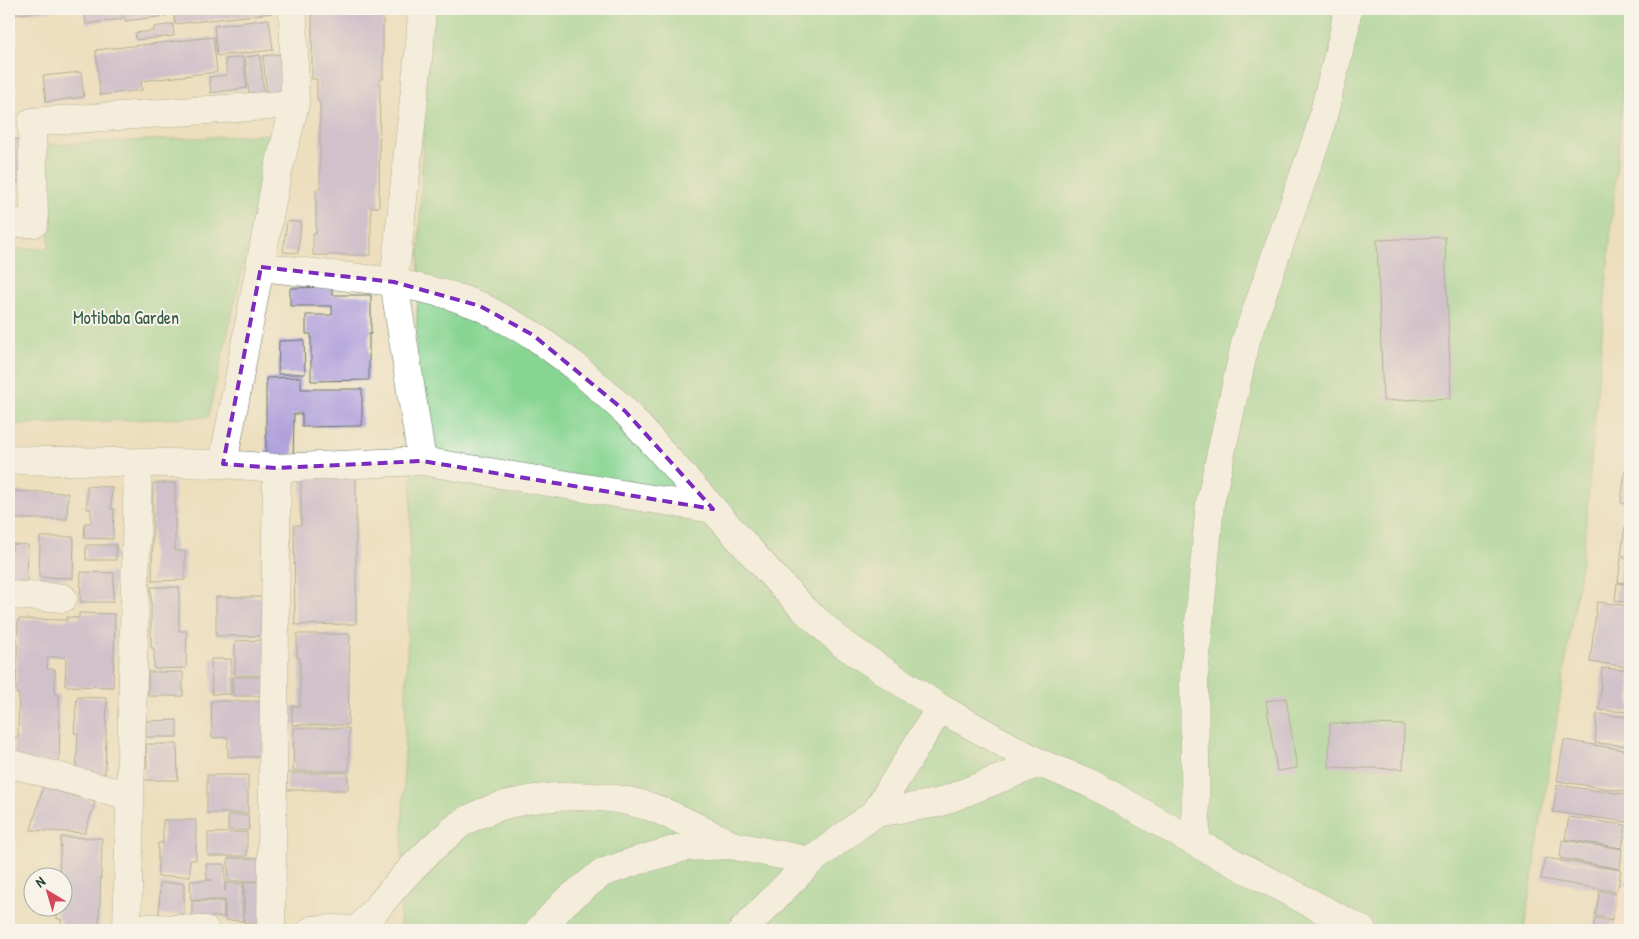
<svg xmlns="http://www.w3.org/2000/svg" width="1639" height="939" viewBox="0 0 1639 939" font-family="'Patrick Hand',sans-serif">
	<rect width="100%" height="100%" fill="#f7f3e8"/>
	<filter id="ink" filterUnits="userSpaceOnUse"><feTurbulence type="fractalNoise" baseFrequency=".02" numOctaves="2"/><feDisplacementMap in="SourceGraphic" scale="10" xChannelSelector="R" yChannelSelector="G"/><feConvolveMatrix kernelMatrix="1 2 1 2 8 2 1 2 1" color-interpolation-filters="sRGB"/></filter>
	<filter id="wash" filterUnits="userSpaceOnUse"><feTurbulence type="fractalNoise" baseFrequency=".0096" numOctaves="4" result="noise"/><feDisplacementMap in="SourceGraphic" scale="20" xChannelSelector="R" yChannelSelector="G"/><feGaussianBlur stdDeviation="1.12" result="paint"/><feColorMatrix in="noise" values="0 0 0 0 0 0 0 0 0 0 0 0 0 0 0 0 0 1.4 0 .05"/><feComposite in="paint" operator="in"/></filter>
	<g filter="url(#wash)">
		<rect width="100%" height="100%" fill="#eddfbe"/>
		<path fill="#88d593" stroke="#548964" d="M427 9H1630L1584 544 1524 930H400L410 539Z
			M274 134 208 417 9 425V249L49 248 47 145Z"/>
		<g id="blocks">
			<path fill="#ad9edb" d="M9 9H57V10L9 15Z
				M84 9H121L122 19 86 24Z
				M123 9H166V16L125 21Z
				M220 9H271L272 13 175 24 174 14Z
				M312 9H383V79H380L379 207H371V255H313V233L316 234V189H320V102L317 101V79H312Z
				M269 19 273 50 217 56 214 26Z
				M173 24 174 36 136 40 135 33 154 31V27Z
				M213 37 217 72 141 81 142 90 100 95 96 50Z
				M280 54 284 92 267 94 263 56Z
				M260 55 264 92 249 93 245 57Z
				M243 57 247 88 211 93 209 77 227 75 225 59Z
				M81 72 84 97 46 102 43 76Z
				M21 139 25 181 9 183V140Z
				M287 221 301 222 298 253 283 252Z
				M1445 237 1451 398 1383 401 1377 240Z
				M332 287V295H371V334H369V380L311 381V334H306V315H332V306H290V288Z
				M304 340 305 374H278L279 341Z
				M1629 347H1630V372H1626Z
				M301 377V389H362V426L302 427V414H294L293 463H266V378Z
				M1625 470H1630V504L1621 503Z
				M356 477V624L295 625 294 525H301V478Z
				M153 483H175V551H185V580L152 581Z
				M87 486 112 487 111 509H114L113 539 84 538 85 523H91V509H87Z
				M13 491 68 493 67 519H12Z
				M1625 527 1630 528V557L1621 555Z
				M40 537H74L73 578 39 577Z
				M12 544 28 545 27 584 9 583V551H12Z
				M86 545H116V560H86Z
				M1621 558 1630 559V584L1618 582Z
				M81 572 114 573 113 602H80Z
				M1617 583 1630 585V603L1615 601Z
				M151 587H179V631H187L186 668 154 669V648H151Z
				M216 597H271V636H216Z
				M1597 602 1630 606V667L1590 662Z
				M79 613 115 614 113 687 65 686 66 657H48L47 669H55V695H59V722H60L59 762 13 761 14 738H18L19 694 16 693 18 619 67 620V617L79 618Z
				M297 634H350L348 725H292V706H300V658H297Z
				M266 640V675H235V641Z
				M211 659H231V694H212Z
				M1602 668 1630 670V712L1599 710Z
				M148 672H183V696H148Z
				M233 677H267L268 696H233Z
				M77 697 107 698 105 774 76 773 78 733H74Z
				M1286 698 1297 768 1277 771 1266 701Z
				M211 701H269L265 757H228V737L212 738Z
				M1597 714 1630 717V746L1595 743Z
				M177 720V737H146V721Z
				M1330 723 1404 725 1403 769 1329 767Z
				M294 728H349V771H293Z
				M1564 740 1630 751V792L1557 781Z
				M146 744H177L178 780H144V768H147Z
				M287 773H348V790H287Z
				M207 775H248V813H207Z
				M1557 785 1630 795 1628 822 1553 812Z
				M43 787 95 802 85 833 31 830Z
				M228 815H248L249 830H228Z
				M1569 817 1626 825 1622 848 1565 839Z
				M163 820H196V860H190V876L158 877V843H163Z
				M247 832V856H208V833Z
				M61 837 102 838 99 930H61V919H57V906H62V876H59Z
				M1562 840 1622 849 1620 869 1560 858Z
				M228 858H264V881H228Z
				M1545 858 1621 870 1617 892 1541 879Z
				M206 864H225V891L226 883H243V921L225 920V900H191L190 881 212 880H207Z
				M244 882H264V923H244Z
				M160 883H184V915H159Z
				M1600 891 1618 894 1614 919 1595 916Z
				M192 901H224V917H192Z
				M1595 918 1613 921 1611 930H1593Z"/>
		</g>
	</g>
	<g filter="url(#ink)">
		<use href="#blocks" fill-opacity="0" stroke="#677664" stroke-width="1"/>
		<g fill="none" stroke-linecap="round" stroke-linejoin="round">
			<g stroke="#677664" stroke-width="29">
				<path id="minor" d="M9 223H34L32 122 295 104
					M261 267 394 282 449 295 480 306 533 335 575 366 625 411 770 573 805 610 843 644 940 708 1039 763
					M9 460 223 464 277 468 422 461 713 509
					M422 461 394 282 420 43 422 9
					M223 464 277 175 295 104 293 9
					M9 595 63 598
					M9 763 129 796
					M875 813 938 803 1039 763 1090 783 1196 843 1362 930
					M1196 843 1194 677 1210 503 1246 340 1319 132 1345 27 1347 9
					M127 927 205 930
					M127 930 138 462
					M271 930 277 468
					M312 930 334 929 358 930C387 897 414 861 449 834 455 829 460 823 467 820 516 793 596 790 648 806 677 816 704 831 731 845
					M539 930 565 902 602 873 636 861 685 847 731 845 811 861
					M743 930 811 861 875 813 940 708"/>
			</g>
			<g stroke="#677664" stroke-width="29">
				<path id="secondary" d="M1625 930 1630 894"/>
			</g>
			<use href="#minor" stroke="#fff" stroke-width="28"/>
			<use href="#secondary" stroke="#fde4d1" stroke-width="28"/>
		</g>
	</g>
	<path d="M0 0H1639V939H0ZM261 267 394 282 480 306 533 335 625 411 713 509 422 461 277 468 223 464Z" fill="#eddfbe" fill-opacity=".55" fill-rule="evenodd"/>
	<path fill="none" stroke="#7b2cbf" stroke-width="4" stroke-dasharray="10 6" stroke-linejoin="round" d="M261 267 394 282 480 306 533 335 625 411 713 509 422 461 277 468 223 464Z"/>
	<g text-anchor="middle" stroke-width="4" stroke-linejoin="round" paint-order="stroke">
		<g font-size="18" fill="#345b47" stroke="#f7f3e8">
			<text x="126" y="324">Motibaba Garden</text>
		</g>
	</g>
	<rect width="1639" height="939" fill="none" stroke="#f7f3e8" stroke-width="30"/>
	<g transform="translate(48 892) rotate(322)"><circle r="24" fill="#f7f3e8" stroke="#a1aaa0"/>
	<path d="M0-4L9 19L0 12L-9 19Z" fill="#d1495b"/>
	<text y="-8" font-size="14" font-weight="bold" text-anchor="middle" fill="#1f3d34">N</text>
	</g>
</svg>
